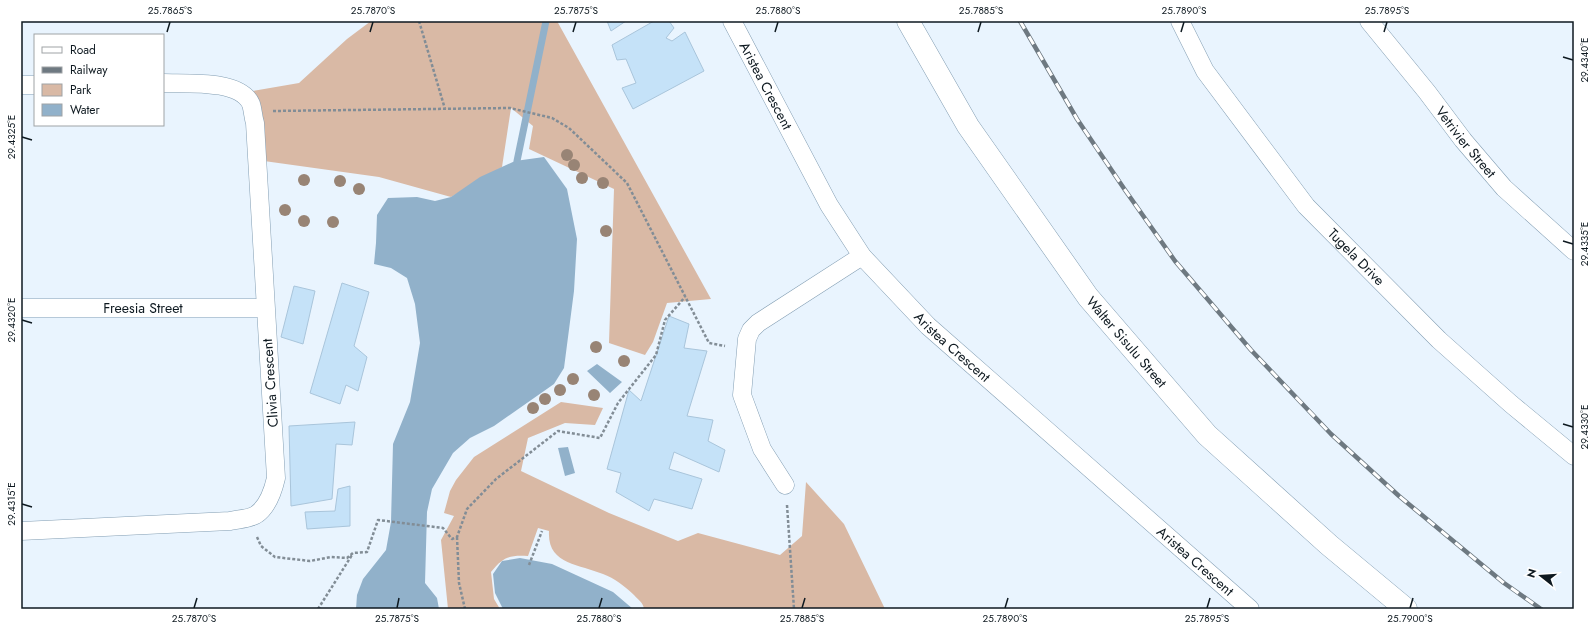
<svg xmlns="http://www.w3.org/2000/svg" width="1595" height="630" viewBox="0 0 1595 630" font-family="Jost,sans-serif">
	<rect width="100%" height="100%" fill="#e9f4fe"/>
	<path fill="#d9b9a5" d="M371 21H557L711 299 667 303 653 342 645 355 609 343 614 189 529 149 533 126 511 108 502 167 451 197 379 177 264 161 247 92 299 83 347 39Z
		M561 402 603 408 595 425 565 423 528 438 521 471 609 513 678 541 698 533 780 555 802 536 806 482 844 524 885 609H644C643 602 638 600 634 595 626 587 614 578 603 574 580 564 547 565 549 531L538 528 528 556C509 555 503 557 491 572L494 599 500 609H448L441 540 454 516 444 513 450 491 456 480 474 457Z"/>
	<path fill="#91b1ca" d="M544 157 567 189 577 239 574 291 564 368 554 384 494 426 470 438 453 453 432 489 427 512 425 583 437 598 439 609H356L357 595 363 579 386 550 391 522 393 444 410 402 420 343 415 304 407 278 391 268 374 264 376 243 377 215 388 198 417 197 435 201 451 197 480 177 515 161Z
		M597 364 622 382 610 393 587 371Z
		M568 447 575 473 565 476 558 448Z
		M520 558 552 564 613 592 633 609H503L495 593 493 574 502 561Z"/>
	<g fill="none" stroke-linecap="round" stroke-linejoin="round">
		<path stroke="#91b1ca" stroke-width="7" d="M517 161 546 21"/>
	</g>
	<path fill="#c5e2f8" stroke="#a9c5db" d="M607 21H626L611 31Z
		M654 21H669L674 28 666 38 672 41 685 32 704 71 633 109 622 88 636 83 626 59 617 60 612 45Z
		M342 283 369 292 354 346 367 357 358 391 346 385 340 404 310 393Z
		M294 286 315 291 303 344 281 337Z
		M669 316 689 324 684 348 707 351 687 416 713 420 708 441 725 450 719 472 674 452 669 469 702 479 692 509 654 499 649 511 616 492 621 473 607 469 629 390 641 401Z
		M355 422 352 445 336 444 332 499 291 506 289 426Z
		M350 486V526L307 529 305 512 335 511 338 489Z"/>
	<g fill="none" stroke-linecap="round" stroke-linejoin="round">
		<g stroke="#839eb3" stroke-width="19">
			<g id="minor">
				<path id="s1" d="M732 21 829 205 862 256 928 326 1250 609"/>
				<path id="s2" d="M1180 21 1205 71 1306 206 1439 340 1511 404 1574 456"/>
				<path id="s3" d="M1369 21 1427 92 1463 140 1504 188 1574 251"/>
				<path d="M21 85H35"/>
				<path id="s4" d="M21 308H265"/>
				<path d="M785 485 762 449 742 395 747 339 751 330 758 323 862 256"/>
				<path d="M21 531 230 521C238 519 251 519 257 514 268 506 273 491 276 478L255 123C253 117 253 110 251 104 240 79 186 84 163 83"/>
			</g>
		</g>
		<g stroke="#839eb3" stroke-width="23">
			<g id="secondary">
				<path id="s5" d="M908 21 968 126 1088 297 1207 435 1329 545 1406 609"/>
			</g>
		</g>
		<path stroke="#828d96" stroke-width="2.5" stroke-dasharray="3 2" stroke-linecap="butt" d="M419 21 445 109
			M273 111 510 108 552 118 569 128 627 183 709 343 725 346
			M787 505 794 609
			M257 537 261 546 275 557 310 561 331 557 347 558 353 553 367 552 378 520 443 528 452 539 457 537 467 509 496 479 558 431 600 438 618 403 656 355 665 320 685 297
			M457 537 459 583 465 609
			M529 565 542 531
			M318 609 352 555"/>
		<use href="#minor" stroke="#fff" stroke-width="18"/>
		<use href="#secondary" stroke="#fff" stroke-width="22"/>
		<g stroke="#6e7981" stroke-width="4.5">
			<path id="rail" d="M1020 21 1077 119 1125 190 1175 261 1251 350 1331 434 1399 496 1504 583 1541 609"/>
		</g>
		<use href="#rail" stroke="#fff" stroke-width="3" stroke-dasharray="9" stroke-linecap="butt"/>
	</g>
	<g fill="#988475">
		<circle cx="567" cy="155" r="6"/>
		<circle cx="574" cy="165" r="6"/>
		<circle cx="582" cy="178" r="6"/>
		<circle cx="304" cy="180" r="6"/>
		<circle cx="340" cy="181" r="6"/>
		<circle cx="603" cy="183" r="6"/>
		<circle cx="359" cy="189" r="6"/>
		<circle cx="285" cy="210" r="6"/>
		<circle cx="304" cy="221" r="6"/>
		<circle cx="333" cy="222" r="6"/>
		<circle cx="606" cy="231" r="6"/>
		<circle cx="596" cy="347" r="6"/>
		<circle cx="624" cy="361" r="6"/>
		<circle cx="573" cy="379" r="6"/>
		<circle cx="560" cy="390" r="6"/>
		<circle cx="594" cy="395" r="6"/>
		<circle cx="545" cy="399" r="6"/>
		<circle cx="533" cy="408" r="6"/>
	</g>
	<path fill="none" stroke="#0e1920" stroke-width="1.5" d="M167 32 170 22M370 32 373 22M573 32 576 22M775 32 778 22M978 32 981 22M1181 32 1184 22M1384 32 1387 22M1563 57 1573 60M22 137 32 140M1563 241 1573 244M22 320 32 323M1563 424 1573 427M22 504 32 507M194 608 197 598M397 608 399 598M599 608 602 598M802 608 805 598M1005 608 1008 598M1207 608 1210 598M1410 608 1413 598"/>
	<g text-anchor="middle" stroke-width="3.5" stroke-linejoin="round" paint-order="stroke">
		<g font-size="14" fill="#0e1920" stroke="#fff">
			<text dy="5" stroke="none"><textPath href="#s1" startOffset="73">Aristea Crescent</textPath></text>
			<text dy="5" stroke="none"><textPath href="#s3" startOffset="155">Vetrivier Street</textPath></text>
			<text dy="5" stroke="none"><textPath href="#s2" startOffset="296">Tugela Drive</textPath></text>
			<text dy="5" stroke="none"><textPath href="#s4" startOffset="122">Freesia Street</textPath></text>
			<text dy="5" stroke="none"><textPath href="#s5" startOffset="389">Walter Sisulu Street</textPath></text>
			<text dy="5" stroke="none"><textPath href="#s1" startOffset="397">Aristea Crescent</textPath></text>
			<text transform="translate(270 383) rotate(-94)" y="5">Clivia Crescent</text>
			<text dy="5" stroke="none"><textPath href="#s1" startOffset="721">Aristea Crescent</textPath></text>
		</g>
	</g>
	<rect width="1595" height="630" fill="none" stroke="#ffffff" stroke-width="44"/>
	<rect x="34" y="34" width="130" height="92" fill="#ffffff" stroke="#9fa3a6"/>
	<rect x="42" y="47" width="20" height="6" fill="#ffffff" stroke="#9fa3a6"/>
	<text x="70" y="54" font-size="12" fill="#0e1920">Road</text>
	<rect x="42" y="67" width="20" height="6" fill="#6e7981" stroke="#9fa3a6"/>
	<text x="70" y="74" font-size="12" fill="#0e1920">Railway</text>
	<rect x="42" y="84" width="20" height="12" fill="#d9b9a5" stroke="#9fa3a6"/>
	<text x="70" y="94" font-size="12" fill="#0e1920">Park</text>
	<rect x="42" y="104" width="20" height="12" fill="#91b1ca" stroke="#9fa3a6"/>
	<text x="70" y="114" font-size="12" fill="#0e1920">Water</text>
	<g transform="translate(1541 576) rotate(287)" stroke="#ffffff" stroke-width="3" paint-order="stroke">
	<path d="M0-3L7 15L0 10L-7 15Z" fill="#0e1920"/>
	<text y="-6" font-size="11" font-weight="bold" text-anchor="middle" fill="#0e1920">N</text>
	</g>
	<rect x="22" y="22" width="1551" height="586" fill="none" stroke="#0e1920" stroke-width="1.5"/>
	<g font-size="10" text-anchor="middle" fill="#0e1920">
		<text x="170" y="14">25.7865°S</text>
		<text x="373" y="14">25.7870°S</text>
		<text x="576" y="14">25.7875°S</text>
		<text x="778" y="14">25.7880°S</text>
		<text x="981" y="14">25.7885°S</text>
		<text x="1184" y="14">25.7890°S</text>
		<text x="1387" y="14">25.7895°S</text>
		<text transform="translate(1584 60) rotate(-90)" y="4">29.4340°E</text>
		<text transform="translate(11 137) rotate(-90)" y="4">29.4325°E</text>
		<text transform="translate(1584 244) rotate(-90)" y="4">29.4335°E</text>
		<text transform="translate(11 320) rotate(-90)" y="4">29.4320°E</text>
		<text transform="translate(1584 427) rotate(-90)" y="4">29.4330°E</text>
		<text transform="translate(11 504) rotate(-90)" y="4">29.4315°E</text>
		<text x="194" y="622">25.7870°S</text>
		<text x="397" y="622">25.7875°S</text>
		<text x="599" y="622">25.7880°S</text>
		<text x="802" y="622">25.7885°S</text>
		<text x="1005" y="622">25.7890°S</text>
		<text x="1207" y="622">25.7895°S</text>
		<text x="1410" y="622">25.7900°S</text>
	</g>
</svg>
